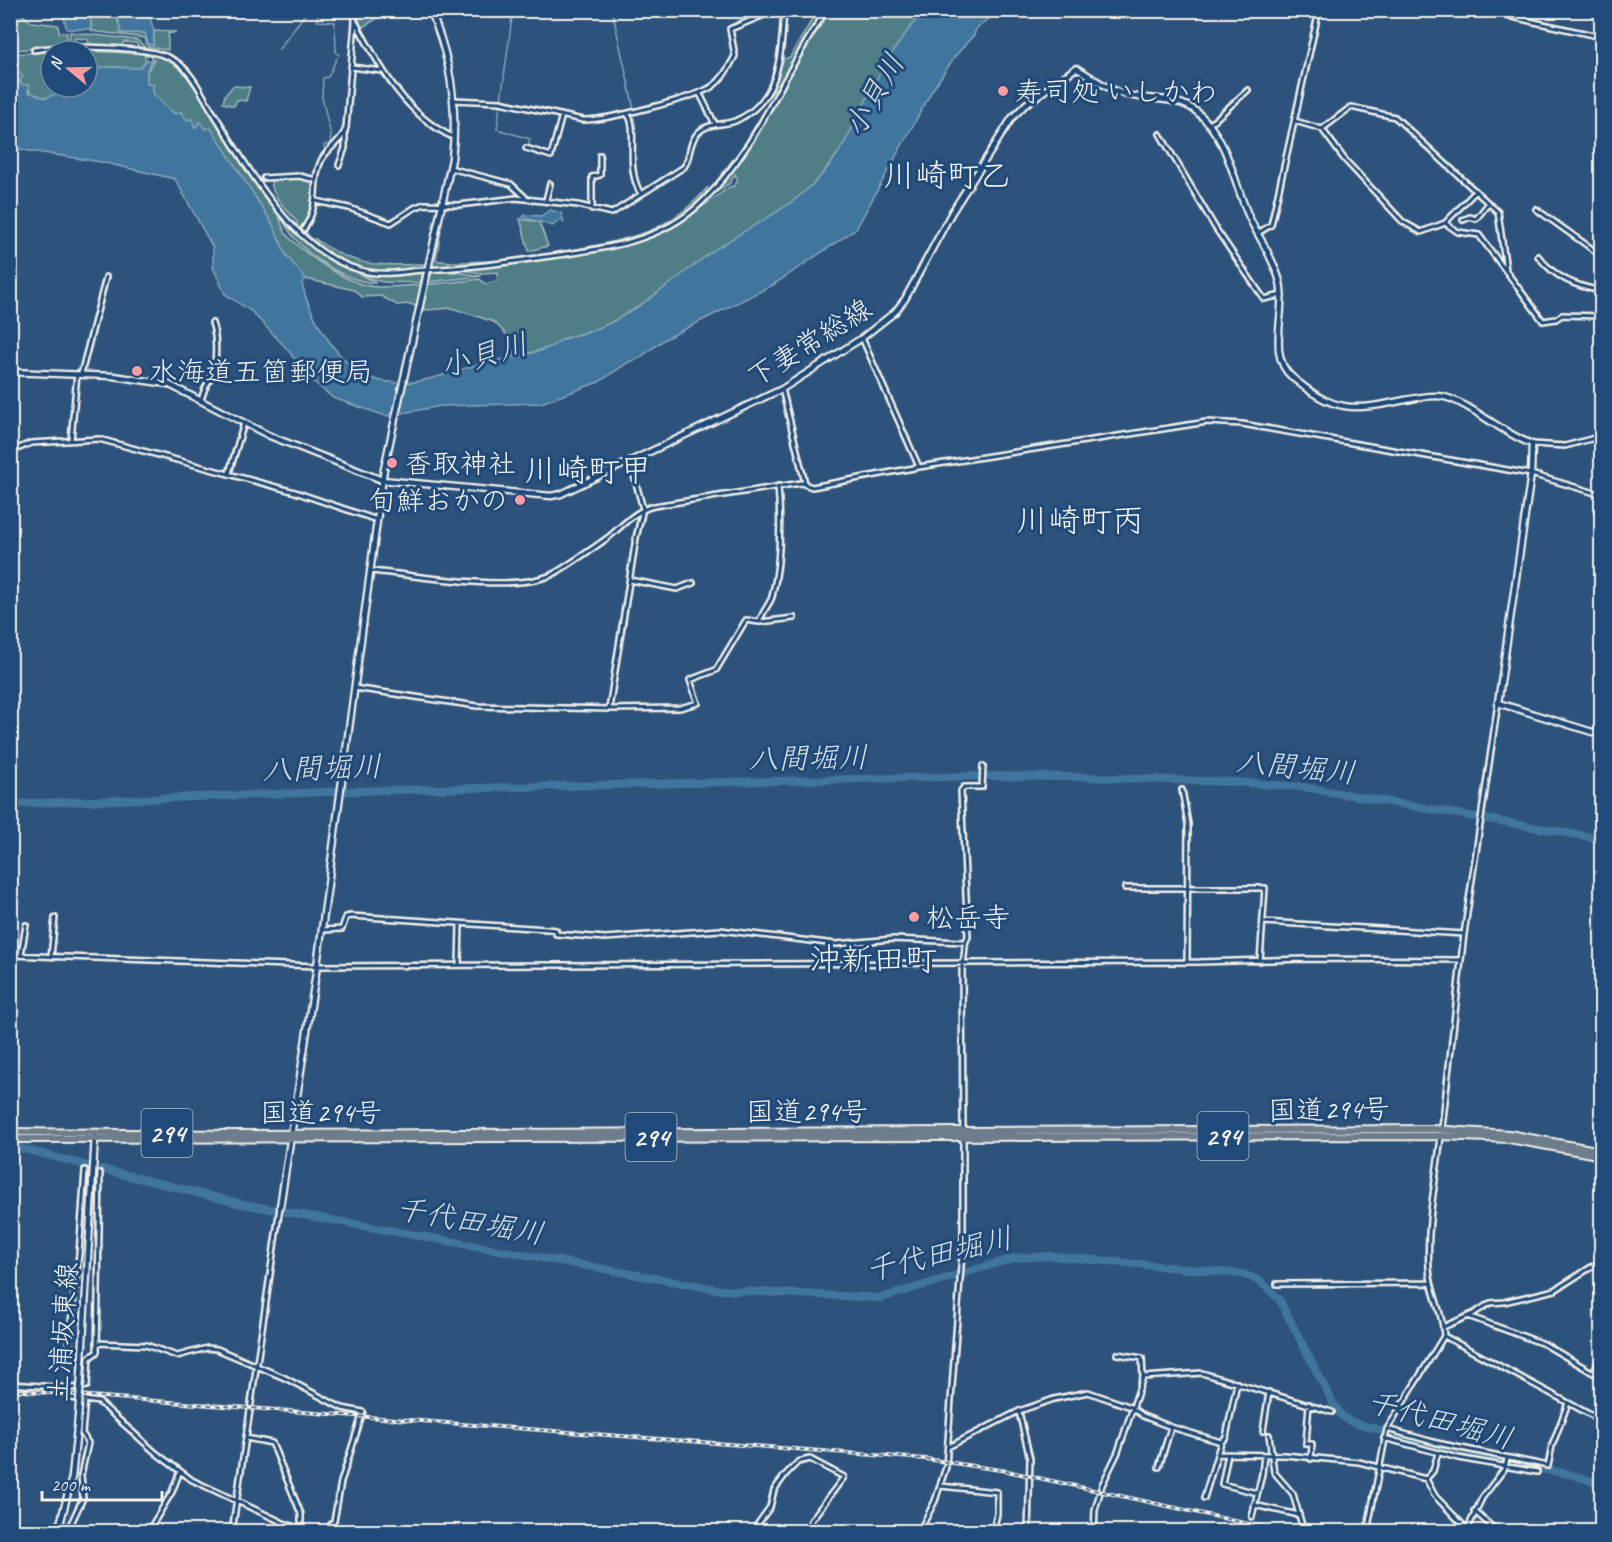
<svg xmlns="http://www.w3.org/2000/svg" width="1612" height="1542" viewBox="0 0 1612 1542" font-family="Caveat,'Klee One',sans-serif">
	<rect width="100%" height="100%" fill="#2d527c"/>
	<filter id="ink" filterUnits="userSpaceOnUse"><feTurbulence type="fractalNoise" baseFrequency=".0167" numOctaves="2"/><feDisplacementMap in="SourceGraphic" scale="12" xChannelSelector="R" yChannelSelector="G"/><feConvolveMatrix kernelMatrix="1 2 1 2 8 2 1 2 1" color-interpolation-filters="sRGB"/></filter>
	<g filter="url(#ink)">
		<path fill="#507e87" stroke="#a2b8b8" stroke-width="1.5" d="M11 10 19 11 31 22 58 25 59 32 67 33V40L64 41H69L70 32 137 40 150 51 141 50 136 43 124 42 120 48 91 46 87 39 75 38 74 46 11 50Z
			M361 10H390V11L361 28 358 12Z
			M90 11H116L117 19 123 33H145L149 44 153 45 154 31 176 32 168 34V50L148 47 145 38 92 31Z
			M817 11H824L785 77 767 99 784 59 790 57Z
			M830 11H923L877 79 843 147 819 178 801 196 784 210 707 255 693 268 633 310 605 326 563 339 551 347 513 358 517 345 494 322 452 308 427 310 410 304 397 305 381 296 362 297 354 290 306 279 299 273 286 255 272 223 211 129H205L200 124 196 129 191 119 186 120 181 112 175 114C166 107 161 101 153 94V84L146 83 147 71 154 61 151 59 152 54 170 59 180 66 278 212C280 219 282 228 286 234 304 254 350 287 378 287 412 287 446 283 480 279L485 284 497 281 498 272 483 273 459 270C519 263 606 256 662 232 686 221 709 201 731 186L733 187 738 181 735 174 730 183 707 199 761 129 803 51Z
			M87 51 149 54V55L145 56 146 64 140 68 112 67 96 71 94 78 87 81Z
			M51 52V87H81L77 92 69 89 46 98 31 93 26 86 22 85 16 73 11 72 10 54Z
			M233 86 250 87 246 101 237 100 234 106 223 103 225 95Z
			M777 90 749 143 704 198 745 143Z
			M271 179H304L315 182C314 197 313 216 301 226L319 248 295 226 298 223C288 210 270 196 271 179Z
			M708 187C706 192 703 199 700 203 653 254 540 256 476 265 464 263 446 268 432 268L441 230 436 260C475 269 621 246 658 227 678 217 694 204 708 187Z
			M281 215 313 248 376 283C342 282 291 247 281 215Z
			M520 219 539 222 548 246 529 251Z
			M314 238C353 267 376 266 424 264L423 268C385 275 337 274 314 238Z
			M361 272 396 276 423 272 420 283C399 281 378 287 361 272Z
			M432 272H457L481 276 429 282Z"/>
		<path fill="#40769d" stroke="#88a7bb" stroke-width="1.5" d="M62 11H90L91 29H67Z
			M117 11H148L154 31 153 45 148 44 145 33H121Z
			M923 11H999L976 29 974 35 956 55 933 89 856 229 773 285 665 339 638 359 629 362 599 382 541 403 441 406 386 416 333 398 306 375 288 350 252 312 225 294 213 267V248L175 179 101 162 11 148 10 72 21 73 23 76 19 81 22 85H29L28 92 46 98 69 89 74 92 81 87H87V81L94 78V71L102 67 140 68 147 60 154 61 150 63 147 70V84H153V94C161 101 166 107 175 114L181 112 187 120 192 119 195 128 200 122 205 129 211 128 272 223 286 255 306 279 302 284C310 317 341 371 377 380 411 389 441 375 473 366 498 359 524 357 548 348 554 346 558 341 564 339 578 334 593 332 606 325 642 307 675 280 706 256 743 228 786 213 818 179 844 151 858 116 875 82 888 57 905 33 923 11Z
			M550 210 561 213 564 222 558 221 553 226 523 217 525 215 541 216Z"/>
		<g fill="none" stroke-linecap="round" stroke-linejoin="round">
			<path stroke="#88a7bb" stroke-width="1.5" d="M171 10V14
				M319 10 317 21 335 22 336 52 339 55
				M731 43 727 27 744 18 742 10
				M279 49 308 10
				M701 90 719 77 733 54
				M703 95 716 118
				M501 100 513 10
				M500 105 497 129 530 139 528 147 550 153
				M593 118 634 109 612 10
				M325 152 324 145 330 144 331 135 322 98 323 78 328 77 337 58"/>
			<path stroke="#40769d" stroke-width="8" d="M10 804 353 791 980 776 1085 777 1234 782 1303 787 1602 839
				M10 1148 24 1149 85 1165
				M102 1169 242 1204 721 1290 881 1298 1014 1258 1052 1256 1243 1274 1260 1281 1279 1299 1333 1403 1342 1416 1349 1421 1466 1455 1569 1474 1602 1484"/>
			<g stroke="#f4f1e8" stroke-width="8">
				<path id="street" d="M1480 10 1602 37
					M356 23C379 66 406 116 453 137
					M34 50C60 45 148 46 170 58 190 67 200 91 211 109 247 165 291 251 360 270 383 277 402 271 425 270 463 268 499 264 537 258 594 250 659 245 702 202 759 147 782 73 827 10
					M352 67 382 71
					M700 94 715 124
					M453 100 500 102 583 120C603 121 696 98 713 86 723 79 730 66 735 56L730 29 776 10
					M628 115C639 129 624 167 641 194
					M1295 121 1322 129 1351 107 1395 117 1498 212 1506 270
					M1209 125 1248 90
					M1322 129 1345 160 1403 222 1421 232 1445 223 1458 232 1479 235 1543 321 1556 319 1562 315 1602 316
					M1160 134 1216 229 1264 299 1282 295
					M526 148 551 156 562 115
					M339 165 345 148V133
					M450 168 511 184 525 197
					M264 178 299 176 316 180
					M546 200 550 184
					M316 201 349 208 391 223 414 208 424 204 459 205 516 198 578 205 612 213 684 167C691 157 688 144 697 134 707 122 722 126 735 121 781 101 781 53 784 10
					M592 209V177L600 175V155
					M1536 209 1602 256
					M1463 220 1470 217 1476 219 1488 204
					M1445 223 1476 191
					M304 229C322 201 310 185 321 161 327 148 342 142 346 128L355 22 354 10
					M1258 233 1271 225 1319 10
					M1538 256C1555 278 1575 286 1602 291
					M862 338 919 467
					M81 374 106 277
					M782 389 805 483
					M201 401C203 390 207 385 212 375 217 362 217 336 212 323
					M71 440 77 374
					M1532 444 1565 446 1602 436
					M10 452 31 443 99 439 295 492 377 520
					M229 473 244 423
					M371 571C416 575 520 595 557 572 574 561 593 549 610 536 624 524 636 510 654 506L801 483 812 487 919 467 1207 422 1242 424 1531 474 1602 495
					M630 580 677 589 693 583
					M760 622 794 618
					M354 688 477 706 609 709 680 708 698 703 690 680 716 670 746 620 759 622C762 613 770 603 772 597 781 562 781 523 778 486
					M609 709 636 538 643 509 630 461
					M1182 790 1188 824 1187 962
					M1125 888H1265L1260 961
					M1263 922 1464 934
					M322 930 342 929 346 917 351 916 547 929 556 930V934L605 938 720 930 836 944 893 939 964 942
					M10 955 317 966 1199 962 1305 959 1461 960
					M21 955 26 925
					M51 956 55 918
					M459 965 460 924
					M1442 1128 1464 934 1498 703
					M963 1131 962 963C967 955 962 945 968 937L961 791 964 787H982L983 766
					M1277 1284 1431 1283
					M1468 1316 1544 1344 1602 1378
					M1443 1327 1473 1314 1490 1303 1504 1302 1555 1290 1593 1266 1602 1264
					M1444 1336 1602 1421
					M97 1343 146 1345 177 1356 207 1348 217 1349 285 1378 342 1408 363 1412 341 1482 334 1521 325 1532
					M74 1357 68 1348 79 1254 85 1170
					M1593 1373 1602 1354
					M1143 1377 1202 1373 1332 1412
					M10 1384 73 1388 87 1386 89 1358 97 1352 100 1173
					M71 1398 99 1402 156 1453 192 1480 286 1524 311 1532
					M1309 1404 1306 1444H1312L1311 1459
					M1019 1412 1030 1459 1028 1532
					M1594 1418 1602 1404
					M1387 1429 1437 1443 1548 1466 1552 1446 1568 1403
					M1263 1431 1269 1392
					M1269 1435 1274 1472 1293 1494 1303 1529 1309 1532
					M246 1438 272 1443 301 1514V1528
					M1384 1438 1458 1458 1537 1472
					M948 1447 1019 1411 1054 1399 1088 1392 1131 1407 1143 1416 1171 1427 1221 1442
					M1218 1454 1284 1455 1359 1462 1426 1479 1433 1471 1438 1453
					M1228 1454 1222 1484 1257 1493
					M1159 1467 1171 1427
					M1426 1479 1435 1496 1466 1528
					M941 1486 997 1492V1514L993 1531 980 1532
					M1204 1498 1221 1442 1226 1437 1237 1383
					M1254 1505 1299 1515
					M1474 1511 1498 1532
					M1252 1517 1262 1474 1264 1455
					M10 1526 33 1532
					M67 1532 83 1498 81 1475 88 1443 82 1433 85 1399
					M148 1532 172 1492 180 1471
					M232 1532 280 1207
					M752 1532 770 1507 774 1490 786 1474 798 1462 810 1459 844 1477 812 1519 806 1532
					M919 1532 935 1501 946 1467 963 1240V1138
					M1094 1532 1095 1510 1102 1485 1118 1452 1143 1377 1142 1358 1117 1354
					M1367 1532 1387 1429 1444 1336C1443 1312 1430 1291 1429 1268 1426 1225 1436 1179 1441 1137
					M1466 1532 1482 1498 1505 1468 1507 1459"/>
			</g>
			<g stroke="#f4f1e8" stroke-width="9">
				<path id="secondary" d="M10 372 113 376 168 384 270 436 382 480 551 496 561 494 782 389 862 338 895 312 905 299 952 212 1012 118 1026 104 1076 68C1092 77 1109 91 1128 95 1151 101 1178 96 1197 112 1229 139 1233 181 1249 217 1259 238 1274 259 1280 282 1287 311 1266 355 1292 377 1334 413 1353 411 1405 400 1418 398 1432 394 1445 397 1473 405 1501 433 1532 444L1531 474 1498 703 1602 735
					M280 1207 317 966 384 469 452 159C458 108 451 58 430 10
					M81 1376 95 1136
					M58 1532 72 1477 78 1418"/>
			</g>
			<g stroke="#f4f1e8" stroke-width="10">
				<path id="highway" d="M10 1132 238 1134 1433 1129 1509 1134 1602 1151
					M10 1139 1441 1136 1509 1139 1602 1156"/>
			</g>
			<use href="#street" stroke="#1f4a7a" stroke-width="3"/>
			<use href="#secondary" stroke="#1f4a7a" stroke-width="4.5"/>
			<use href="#highway" stroke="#6d7d8c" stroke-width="6"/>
			<g stroke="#f4f1e8" stroke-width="4">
				<path id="rail" d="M10 1390 926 1459 1007 1471 1286 1532"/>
			</g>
			<use href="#rail" stroke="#1f4a7a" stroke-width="1.5" stroke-dasharray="4.5" stroke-linecap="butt"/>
			<g stroke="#f4f1e8" stroke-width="9" stroke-linecap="butt">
				<path id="secondary-bridge" d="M78 1418 81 1376"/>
			</g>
			<use href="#secondary-bridge" stroke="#1f4a7a" stroke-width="4.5"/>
		</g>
	</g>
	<g fill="#ff9aa2" stroke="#1f4a7a" stroke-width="2">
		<circle cx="1003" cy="91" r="6"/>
		<circle cx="137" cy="371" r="6"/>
		<circle cx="392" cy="463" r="6"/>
		<circle cx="520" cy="500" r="6"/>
		<circle cx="914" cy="917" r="6"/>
	</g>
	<g text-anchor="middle" stroke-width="6" stroke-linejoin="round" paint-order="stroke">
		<g fill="#1f4a7a" stroke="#b4bfc7" stroke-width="1.5">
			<rect x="141.5" y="1109" width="51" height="48" rx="4.5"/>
			<rect x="1197.5" y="1112" width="51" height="48" rx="4.5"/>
			<rect x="625.5" y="1113" width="51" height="48" rx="4.5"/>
		</g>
		<g font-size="27" font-weight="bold" fill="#f4f1e8">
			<text x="167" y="1142">294</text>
			<text x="1223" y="1145">294</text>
			<text x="651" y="1146">294</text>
		</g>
		<g font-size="28" fill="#f4f1e8" stroke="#1f4a7a" text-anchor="start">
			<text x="1015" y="101">寿司処 いしかわ</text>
			<text x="149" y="381">水海道五箇郵便局</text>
			<text x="404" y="473">香取神社</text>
			<text x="508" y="510" text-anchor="end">旬鮮おかの</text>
			<text x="926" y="927">松岳寺</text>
		</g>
		<g font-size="28" fill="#f4f1e8" stroke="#1f4a7a">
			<text transform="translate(809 342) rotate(-32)" y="10">下妻常総線</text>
			<text transform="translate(1329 1109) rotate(-1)" y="10">国道294号</text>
			<text x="807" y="1121">国道294号</text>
			<text x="321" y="1122">国道294号</text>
			<text transform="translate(62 1332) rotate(-86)" y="10">土浦坂東線</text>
		</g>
		<g font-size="30" font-style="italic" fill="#d9dfdd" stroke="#1f4a7a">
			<text transform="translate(874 95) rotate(-60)" y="10">小貝川</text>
			<text transform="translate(484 355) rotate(-16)" y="10">小貝川</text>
			<text transform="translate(808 758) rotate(-1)" y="10">八間堀川</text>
			<text transform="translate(1296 767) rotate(6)" y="10">八間堀川</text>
			<text transform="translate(322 768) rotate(-2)" y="10">八間堀川</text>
			<text transform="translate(470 1221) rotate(10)" y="10">千代田堀川</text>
			<text transform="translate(939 1254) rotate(-13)" y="10">千代田堀川</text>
			<text transform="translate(1440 1420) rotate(15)" y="10">千代田堀川</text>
		</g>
		<g font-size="32" fill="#f4f1e8" stroke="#1f4a7a">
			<text x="947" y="186">川崎町乙</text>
			<text x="588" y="481">川崎町甲</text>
			<text x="1080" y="531">川崎町丙</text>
			<text x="873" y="970">沖新田町</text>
		</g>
	</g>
	<rect width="1612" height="1542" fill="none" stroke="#1f4a7a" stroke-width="36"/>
	<rect x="18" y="18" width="1576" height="1506" fill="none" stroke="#f4f1e8" stroke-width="2" filter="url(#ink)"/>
	<g transform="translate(69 69) rotate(289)"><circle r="28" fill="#1f4a7a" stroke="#748da6" stroke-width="1.5"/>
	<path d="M0-4.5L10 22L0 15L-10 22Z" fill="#ff9aa2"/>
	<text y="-9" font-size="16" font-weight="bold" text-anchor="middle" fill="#f4f1e8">N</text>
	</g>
	<path d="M42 1491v9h120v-9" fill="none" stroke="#f4f1e8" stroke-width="3"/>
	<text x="51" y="1491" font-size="18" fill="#f4f1e8" stroke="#1f4a7a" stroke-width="4.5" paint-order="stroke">200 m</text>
</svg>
